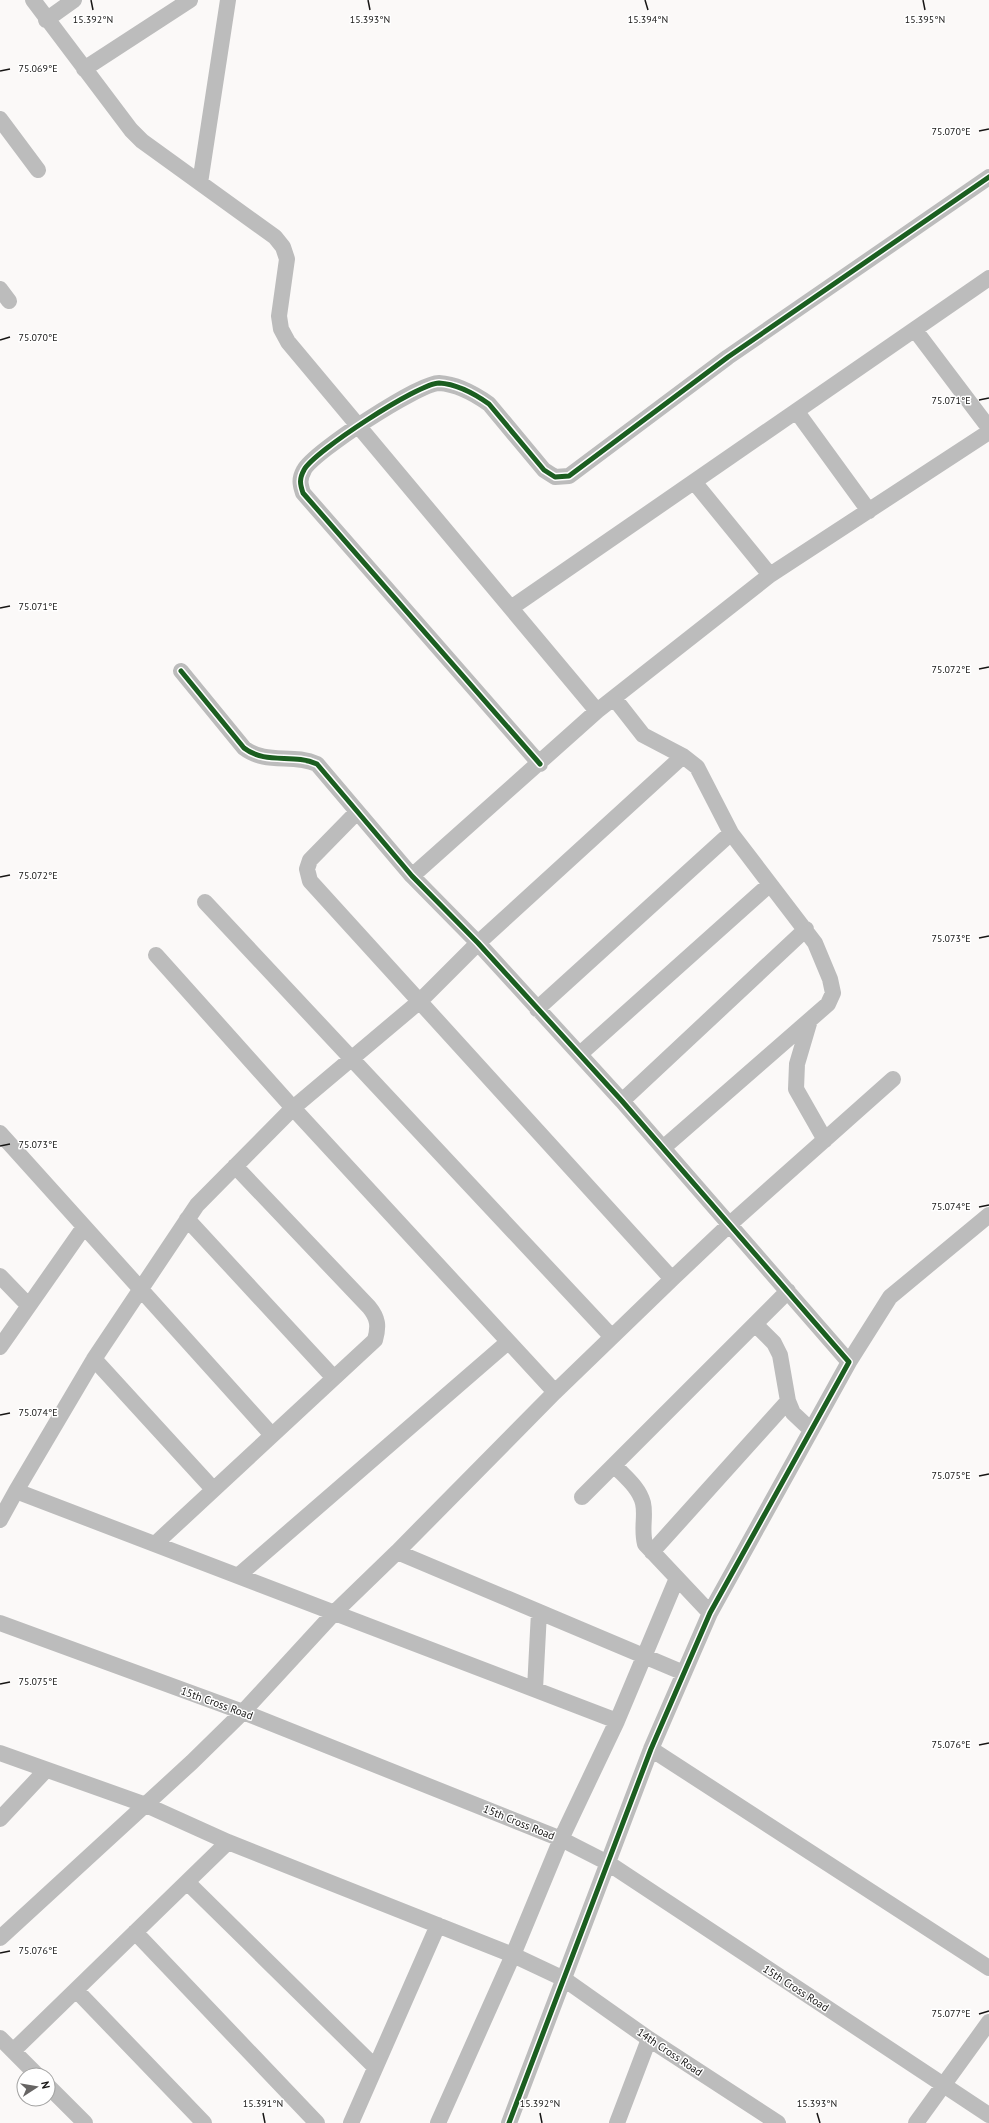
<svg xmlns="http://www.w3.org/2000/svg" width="989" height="2123" viewBox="0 0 989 2123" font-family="'PT Sans',sans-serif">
	<rect width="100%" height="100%" fill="#fbf9f8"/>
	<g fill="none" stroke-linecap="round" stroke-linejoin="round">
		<path stroke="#bcbcbc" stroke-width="16" d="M33 0 131 130 142 141 275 237 283 247 287 259 279 316 281 329 288 342 597 711
			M46 20 74 0
			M84 69 190 0
			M0 119 38 170
			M200 183 228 0
			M0 289 9 301
			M915 330 989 428
			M797 412 869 511
			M695 483 770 575
			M511 608 989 278
			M181 671 244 748C266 765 293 753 317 764L412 876 478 943 622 1101 849 1362 710 1613 651 1749 509 2123
			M614 698 643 735 683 756 697 767 731 833 815 943 830 979 833 993 828 1004 663 1148
			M540 764 303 493C300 484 299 479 304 470 313 452 419 383 439 383 456 384 475 394 489 404L544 470 555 477 569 476 728 357 989 177
			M357 812 310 860 307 869 310 881 672 1279 730 1224 893 1079
			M412 876 597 711 770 575 989 432
			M205 902 612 1337
			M537 1009 731 833
			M810 1020 797 1064 796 1089 825 1140
			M580 1054 769 885
			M622 1101 806 929
			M0 1133 271 1434
			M187 1219 334 1378
			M0 1276 28 1305
			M755 1324 774 1343 780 1355 788 1401 793 1413 811 1430
			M0 1347 84 1227
			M94 1359 213 1489
			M849 1362 890 1297 989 1215
			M555 1392 293 1108 420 1001 478 943 683 756
			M614 1465C624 1476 639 1487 643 1503 646 1516 641 1529 645 1544L710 1613
			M16 1491 94 1359 197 1205 293 1108 156 955
			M582 1497 788 1291
			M0 1520 16 1491 617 1721
			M155 1544 375 1340C379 1326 378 1318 369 1307L235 1166
			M397 1552 684 1673
			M652 1552 788 1401
			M239 1575 508 1342
			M0 1623 243 1712 561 1839 608 1863 989 2115
			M535 1689 539 1612
			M651 1749 989 1968
			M0 1753 146 1805 228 1842 513 1955 564 1979 649 2039 778 2123
			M0 1819 46 1770
			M187 1882 375 2067
			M135 1932 317 2123
			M0 1938 192 1762 243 1712 335 1612 397 1552 555 1392 672 1279
			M76 1990 204 2123
			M0 2038 37 2075
			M13 2051 228 1842
			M48 2086 85 2123
			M351 2123 438 1925
			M438 2123 513 1955 561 1839 617 1721 677 1578
			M617 2123 649 2039
			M916 2123 989 2022"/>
		<g stroke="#fff" stroke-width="8">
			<path id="cycleway" d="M181 671 244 748C266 765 293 753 317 764L412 876 478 943 622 1101 849 1362 710 1613 651 1749 509 2123
				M540 764 303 493C300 484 299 479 304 470 313 452 419 383 439 383 456 384 475 394 489 404L544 470 555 477 569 476 728 357 989 177"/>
		</g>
		<use href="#cycleway" stroke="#1b5e20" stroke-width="5"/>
	</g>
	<path fill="none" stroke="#171615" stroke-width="1.5" d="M91 0 93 10M368 0 370 10M645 0 648 10M923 0 925 10M0 71 10 69M979 131 989 129M0 340 10 337M979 400 989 398M0 608 10 606M979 669 989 667M0 877 10 875M979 938 989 936M0 1146 10 1144M979 1207 989 1205M0 1415 10 1413M979 1476 989 1474M0 1684 10 1682M979 1745 989 1743M0 1953 10 1951M979 2014 989 2011M263 2113 265 2123M540 2113 542 2123M817 2113 820 2123"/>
	<g text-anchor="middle" stroke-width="3" stroke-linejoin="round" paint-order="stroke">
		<g font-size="11" fill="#171615" stroke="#fff">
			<text transform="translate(217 1703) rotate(20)" y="4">15th Cross Road</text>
			<text transform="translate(519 1822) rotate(22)" y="4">15th Cross Road</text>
			<text transform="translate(796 1988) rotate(33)" y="4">15th Cross Road</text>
			<text transform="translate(670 2052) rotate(34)" y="4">14th Cross Road</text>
		</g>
	</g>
	<g font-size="10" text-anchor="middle" fill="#171615" stroke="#fff" stroke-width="3" stroke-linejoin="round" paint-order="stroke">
		<text x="93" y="23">15.392°N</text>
		<text x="370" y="23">15.393°N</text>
		<text x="648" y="23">15.394°N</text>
		<text x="925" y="23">15.395°N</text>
		<text x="38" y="72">75.069°E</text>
		<text x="951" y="135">75.070°E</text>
		<text x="38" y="341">75.070°E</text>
		<text x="951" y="404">75.071°E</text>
		<text x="38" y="610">75.071°E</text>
		<text x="951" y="673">75.072°E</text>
		<text x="38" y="879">75.072°E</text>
		<text x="951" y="942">75.073°E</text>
		<text x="38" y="1148">75.073°E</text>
		<text x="951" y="1210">75.074°E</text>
		<text x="38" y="1416">75.074°E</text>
		<text x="951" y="1479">75.075°E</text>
		<text x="38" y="1685">75.075°E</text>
		<text x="951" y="1748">75.076°E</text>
		<text x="38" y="1954">75.076°E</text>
		<text x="951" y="2017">75.077°E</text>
		<text x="263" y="2107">15.391°N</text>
		<text x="540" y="2107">15.392°N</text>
		<text x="817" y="2107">15.393°N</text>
	</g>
	<g transform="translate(36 2087) rotate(78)"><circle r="19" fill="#ffffff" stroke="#a2a2a1"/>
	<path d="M0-3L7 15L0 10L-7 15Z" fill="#676564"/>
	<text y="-6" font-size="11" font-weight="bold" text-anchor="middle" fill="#171615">N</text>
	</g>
</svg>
